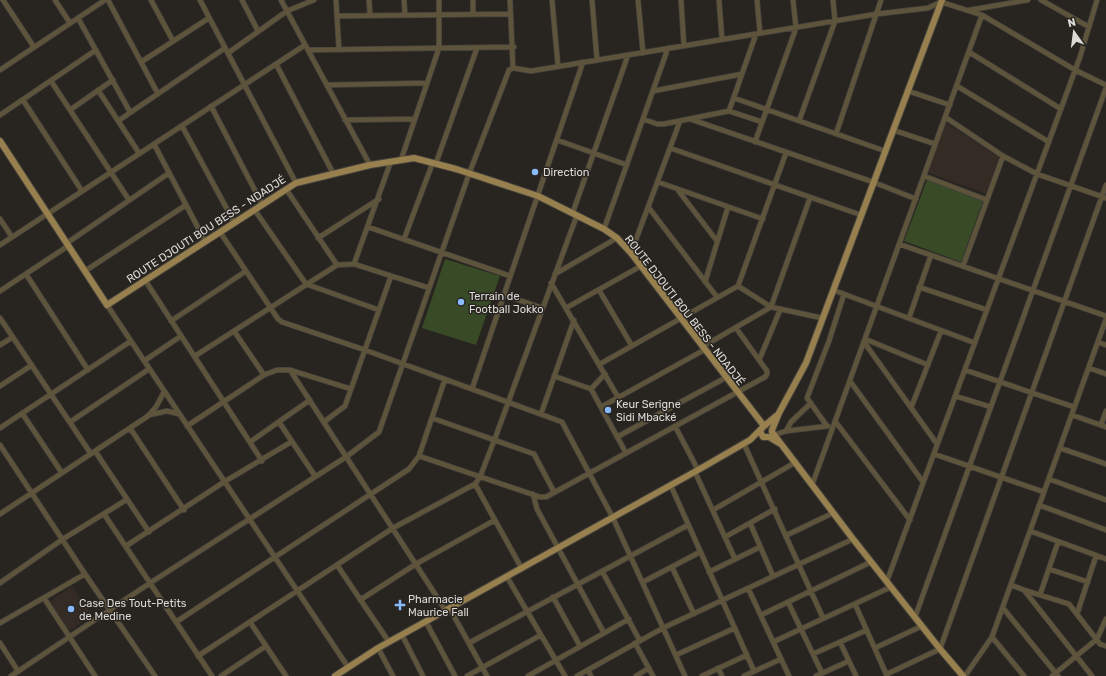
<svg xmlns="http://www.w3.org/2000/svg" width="1106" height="676" viewBox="0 0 1106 676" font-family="Rubik,sans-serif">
	<rect width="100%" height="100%" fill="#282521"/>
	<path fill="#342c24" d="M946 123 999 157 986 194 927 172Z
		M72 586 92 615 69 631 49 602Z"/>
	<path fill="#384a26" d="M927 180 983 201 961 262 904 241Z
		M445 259 500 276 476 345 422 328Z"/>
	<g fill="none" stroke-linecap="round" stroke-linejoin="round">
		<g stroke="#45423e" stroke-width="6">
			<path id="minor" d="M3 0 34 47
				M55 0 70 23
				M108 0 158 94
				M151 0 173 41
				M200 0 296 183
				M242 0 258 31
				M281 0 370 165
				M336 0 339 50
				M369 0 370 15
				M404 0 405 15
				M473 0V14
				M510 0 513 68
				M552 0 558 66
				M592 0 597 60
				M638 0 643 53
				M681 0 684 46
				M719 0 722 39
				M757 0 760 33
				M1041 0 1089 27
				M970 10 1028 0
				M338 16 511 14
				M78 18 130 112
				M308 50 514 47
				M969 52 1061 109
				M228 53 287 11 314 0
				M141 62 209 18
				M276 64 333 173
				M0 70 105 0
				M51 81 129 200
				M327 85 427 83
				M957 86 1049 142
				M98 90 139 153
				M653 91 742 74
				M908 91 950 105
				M734 98 885 151
				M23 100 82 191
				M211 106 262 204
				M70 110 113 80
				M729 111 756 34
				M0 115 96 50
				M945 117 1003 156 1037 174 1106 198
				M643 119 657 124H664L729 111 762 122
				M690 119 873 182 916 199
				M345 120 415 119
				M118 121 225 48
				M799 121 835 21 833 0
				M182 126 234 222
				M893 130 935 144
				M836 134 881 0
				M557 140 627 165
				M755 142 796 28 793 0
				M154 144 205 241
				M670 148 861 215
				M401 160 439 48V0
				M436 163 477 48
				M924 176 987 200
				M658 182 763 219
				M286 189 337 265
				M677 189 717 241
				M649 208 717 297
				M254 209 306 284 379 310
				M573 212 628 55
				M0 219 12 237
				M368 227 510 276
				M604 229 668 48
				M220 232 278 319 282 322 365 350 562 422 613 518 685 676
				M318 238 379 199
				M404 239 433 162
				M67 243 169 173
				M899 244 1106 316
				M0 245 305 45
				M631 253 680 121
				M354 264 391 161
				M963 266 1003 156
				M85 271 186 205
				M26 274 88 370
				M555 274 617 238
				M145 280 262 461
				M705 282 728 207
				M551 283 618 397
				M738 286 771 307 822 318
				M919 287 987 310
				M599 290 632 346
				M833 290 975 343
				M0 291 68 246
				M504 295 542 308
				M107 305 348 667
				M566 308 641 266
				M0 318 91 454
				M909 318 931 255
				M171 321 246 271
				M234 331 264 375
				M865 339 928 365
				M864 342 937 444
				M1098 342 1106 345
				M0 345 13 337
				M702 347 771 307 810 198
				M195 356 337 265 354 264 429 288
				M760 358 780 310
				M144 361 181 336
				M600 364 738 286 786 153
				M1089 368 1106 374
				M290 370 446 611
				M965 370 1074 407
				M554 376 591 389 626 453
				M850 381 923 482
				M0 386 32 365
				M472 389 583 62
				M591 389 605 374
				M955 396 991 407
				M601 407 704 350
				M911 408 941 331
				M22 413 62 473
				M541 414 574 320
				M149 415 167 411 179 414
				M1072 415 1106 427
				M432 418 534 454 554 492
				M835 421 910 520
				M70 422 149 369
				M279 422 315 476
				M324 422 345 406 391 276
				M1101 425 1106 411
				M187 426 264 375 277 370H290L351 389
				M675 426 698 470
				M827 426 807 398 829 341 844 294
				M0 428 131 341
				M130 428 184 510
				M786 431 791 422 811 403
				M774 435 786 431 828 426
				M617 437 725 378
				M250 442 310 400
				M744 444 823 618
				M0 445 85 574 155 676
				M1060 448 1106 464
				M95 451 149 532
				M934 454 1044 492
				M419 456 540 497H546L765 377 767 374V371L736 328
				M695 472 735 559
				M1049 479 1106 500
				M475 484 522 569
				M812 485 982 15
				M671 486 754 671
				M533 494 537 509 604 633
				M1039 505 1106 530
				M713 510 796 462
				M0 514 148 416 156 407 164 392
				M104 514 212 676
				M750 523 773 576
				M1030 531 1106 559
				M787 535 833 513
				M725 537 775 509
				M126 546 224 482 291 442
				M337 565 389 642
				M672 567 694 614
				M1049 569 1088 582
				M602 571 640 641
				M709 572 760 547
				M507 577 565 676
				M887 581 1080 57 1097 0
				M643 582 700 552
				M0 583 63 539 126 500
				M1011 585 1024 590 1092 676
				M748 588 789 676
				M1024 590 1069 604 1100 644 1106 646
				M1040 595 1058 542
				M553 597 580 646
				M44 598 95 676
				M360 600 416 564 495 520
				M788 602 822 673
				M855 604 887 676
				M1003 608 1058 676
				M450 609 487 676
				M1077 614 1096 556
				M761 615 871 562
				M915 617 1106 88
				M176 622 409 469 419 456 445 379
				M250 622 286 676
				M426 622 455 676
				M0 623 85 574
				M402 635 423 676
				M992 637 1024 676
				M773 642 891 587
				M840 642 856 676
				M0 643 18 671
				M469 643 688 525
				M635 643 653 676
				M378 648 393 676
				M875 648 922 626
				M813 654 867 630
				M676 655 735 628
				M198 656 393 528 475 484 480 477 494 441 577 215
				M718 668 722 676
				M588 670 591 676
				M887 674 940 649 1106 185
				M11 676 150 583 346 457 379 432 469 174 509 70 513 68 531 71 877 14 928 8 941 2 982 15 1075 70 1106 85
				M221 676 266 646
				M467 676 541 635
				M528 676 629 619
				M577 676 663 628 853 539
				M636 676 649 668
				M702 676 747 655
				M744 676 781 659
				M816 676 849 661
				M965 676 992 637 1106 319
				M1052 676 1097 639 1106 619"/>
		</g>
		<g stroke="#45423e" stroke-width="8">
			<path id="major" d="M0 141 107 305 296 183 370 165 414 158 456 169 538 196 604 229 617 238 631 253 764 426
				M776 416 762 428 760 431 763 437H769L779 443
				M772 430 779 413 806 363 942 0
				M772 432 853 539 940 649 963 676
				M335 676 378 648 698 470 750 440 761 429"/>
		</g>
		<use href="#minor" stroke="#5e533b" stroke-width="4.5"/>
		<use href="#major" stroke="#97804d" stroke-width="6"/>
	</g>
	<g fill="#89bafc" stroke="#282521" stroke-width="1.5">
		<circle cx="535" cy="172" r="4"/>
		<circle cx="461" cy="302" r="4"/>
		<circle cx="608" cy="410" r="4"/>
		<path d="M398 599h4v4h4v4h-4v4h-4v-4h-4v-4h4z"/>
		<circle cx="71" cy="609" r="4"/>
	</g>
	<g text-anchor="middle" stroke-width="3" stroke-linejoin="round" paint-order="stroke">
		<g font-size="11" fill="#dcdad7" stroke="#282521" text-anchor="start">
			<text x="543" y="176">Direction</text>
			<text x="469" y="300">Terrain de<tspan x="469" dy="13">Football Jokko</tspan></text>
			<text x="616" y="408">Keur Serigne<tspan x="616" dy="13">Sidi Mbacké</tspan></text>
			<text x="408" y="603">Pharmacie<tspan x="408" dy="13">Maurice Fall</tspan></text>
			<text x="79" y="607">Case Des Tout-Petits<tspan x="79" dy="13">de Medine</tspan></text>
		</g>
		<g font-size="11" fill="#dcdad7" stroke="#282521">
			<text transform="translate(206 229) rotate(-33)" y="4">ROUTE DJOUTI BOU BESS - NDADJÉ</text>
			<text transform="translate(685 310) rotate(52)" y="4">ROUTE DJOUTI BOU BESS - NDADJÉ</text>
		</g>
	</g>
	<g transform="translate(1074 32) rotate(346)" stroke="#282521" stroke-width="3" paint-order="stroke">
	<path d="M0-3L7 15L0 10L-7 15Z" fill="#dcdad7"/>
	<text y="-6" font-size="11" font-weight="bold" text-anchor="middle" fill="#dcdad7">N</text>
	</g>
</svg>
